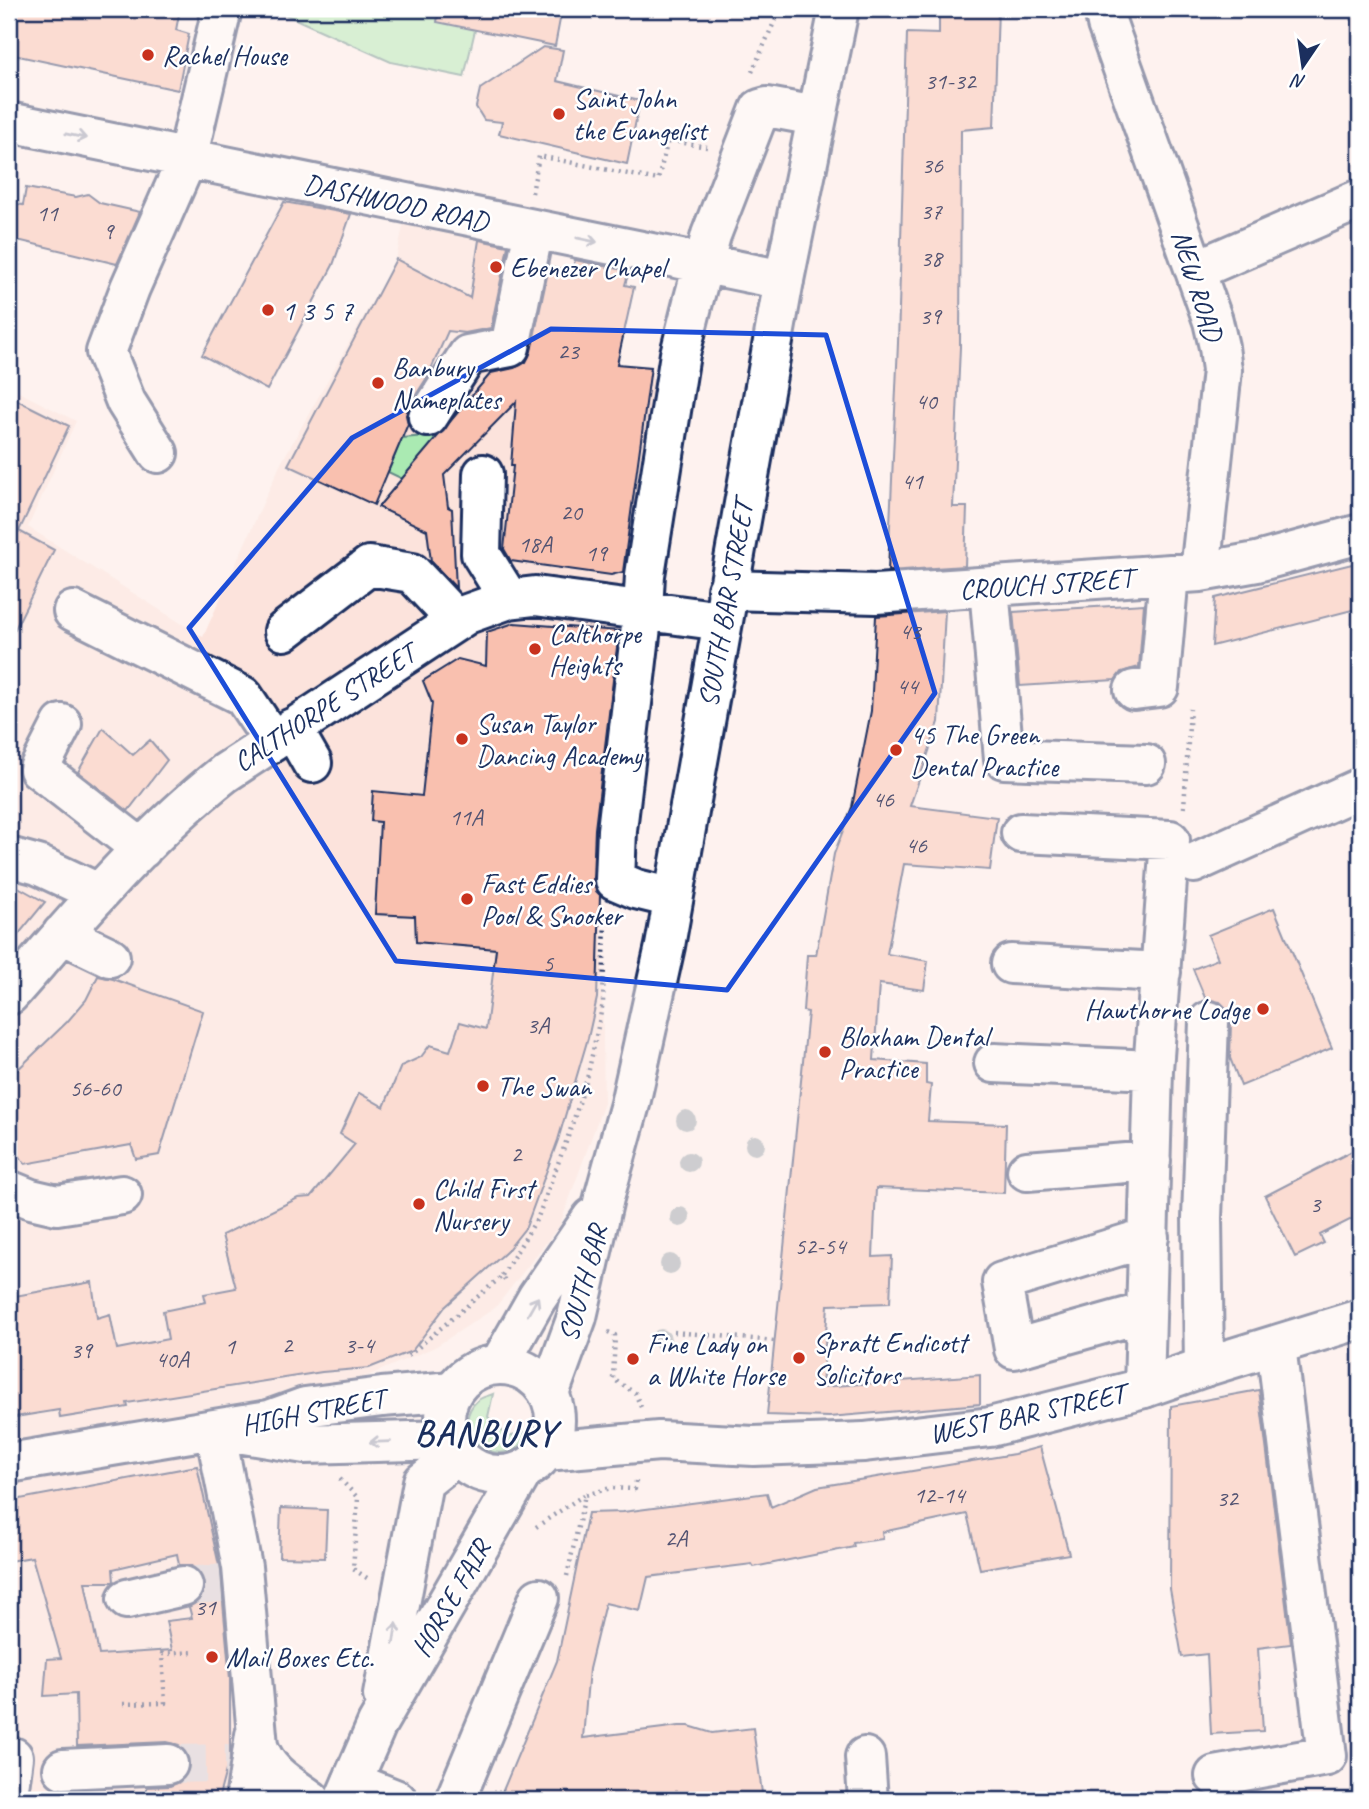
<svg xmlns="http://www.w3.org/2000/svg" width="1369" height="1809" viewBox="0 0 1369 1809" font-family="Caveat,sans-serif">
	<rect width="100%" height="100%" fill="#fef2ef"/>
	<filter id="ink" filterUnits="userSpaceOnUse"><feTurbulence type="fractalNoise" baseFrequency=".0143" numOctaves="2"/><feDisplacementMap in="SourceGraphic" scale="14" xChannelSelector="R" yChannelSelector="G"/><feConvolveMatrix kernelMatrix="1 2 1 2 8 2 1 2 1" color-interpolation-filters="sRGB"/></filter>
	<g filter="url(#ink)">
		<path fill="#fce3dc" d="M404 222 521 244 496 368 612 364 651 367 655 398 600 836 604 1103 560 1225 495 1308 435 1347 351 1383 202 1409 236 1585 239 1748 234 1800H9V387L76 421 28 527 203 637 280 465 396 259Z"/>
		<path fill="#aaeab2" stroke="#628c88" stroke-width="2" d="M273 9H480L464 77 391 62Z
			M439 435 413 484 388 472 402 438Z
			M493 1394 488 1417 508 1437 526 1432C525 1442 520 1448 510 1451 480 1461 452 1424 477 1401 481 1397 488 1396 493 1394Z"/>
		<path fill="#f9c0af" stroke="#1b2f5e" stroke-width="2" fill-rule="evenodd" d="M9 9H91L120 15 122 9H180L176 30 189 34 178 90 9 54Z
			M439 9H562L555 46 437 22Z
			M939 9H998L994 127 961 130 960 347 953 507H967L965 566 888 571 898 343 907 33 939 34Z
			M543 47 563 50 557 81 640 101 627 164 499 134 502 122 484 120 476 107 480 89Z
			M26 188 76 197 88 194 100 203 140 212 117 264 9 238V203L23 205Z
			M284 202 351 214 333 265 267 390 202 355Z
			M479 240 508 246 491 328 465 333 448 331 428 376 409 406 406 415 408 424 374 505 288 465 396 259 470 298Z
			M575 260 629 271 625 285 634 287 617 364 651 367 623 572 611 575 511 561 504 549 513 466H511L516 402 444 475 448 507 452 509 456 588 431 561 427 530 378 507 491 373 514 368 526 362 531 351 549 267 572 272Z
			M9 396 69 426 19 531 54 550 9 641Z
			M1360 562V608L1212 646 1215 598Z
			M1144 604 1139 667 1121 672 1115 680 1020 686 1013 612Z
			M945 611 939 722 910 806 997 817 990 870 904 864 887 954 928 961 924 990 879 984 874 1060 926 1064V1084L931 1085 928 1121 1006 1124 1004 1193 876 1188 873 1257 892 1256 890 1303 828 1305 822 1387 980 1375V1404L829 1417 767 1415 808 1012 803 1011 807 955H816L834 854 852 807 871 711 876 616Z
			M514 623 619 631 595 829 593 879 596 891 600 895 597 998 588 1038 558 1140 526 1227 506 1252 445 1307 412 1351 369 1368 322 1372 127 1403 128 1407 60 1418 59 1410 9 1418V1338L17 1337 15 1296 92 1282 97 1318 110 1314 117 1349 168 1339 163 1311 206 1302 204 1294 236 1288 222 1235 298 1198 311 1197 355 1144 340 1134 359 1093 384 1107 401 1066 421 1057 430 1045 450 1051 460 1022 486 1029 496 949 416 942 415 916 375 914 380 822 371 821 373 791 422 796 432 703 423 681 458 659 486 666 487 632Z
			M103 728 133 755 150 740 167 760 128 811 78 772Z
			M9 882 45 902 9 946Z
			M1274 908 1332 1048 1241 1086 1230 1058 1231 1022 1229 1011 1220 1002 1206 1000 1193 969 1218 959 1208 935Z
			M98 976 113 979 203 1011 159 1155 136 1159 131 1145 25 1164 9 1141V1078L67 1022 86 1000Z
			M1360 1147V1215L1320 1235 1324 1243 1295 1257 1265 1196Z
			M1259 1390 1291 1644 1258 1648 1263 1731 1211 1734 1207 1654 1182 1657 1170 1589 1171 1406Z
			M1040 1447 1069 1554 980 1569 967 1514 882 1532 883 1539 853 1543 854 1547 754 1567 752 1564 648 1577 640 1611 605 1603 589 1669 583 1738 679 1726H689L712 1733 753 1728 763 1800H499L557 1661 588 1513 623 1512 767 1493 771 1507 817 1487 1014 1454Z
			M197 1466 220 1570 230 1679V1755L218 1800H147V1787L170 1786 180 1782 187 1775 190 1764 187 1753 179 1745 167 1742 77 1746 76 1694 44 1696 47 1659 61 1658 32 1557 9 1561V1501ZM177 1554 179 1565H190L199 1572 204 1582V1592L198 1601 189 1607 192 1618 166 1621 172 1650 99 1655 85 1582H114L113 1569Z
			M281 1508 327 1510 325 1558 279 1557Z"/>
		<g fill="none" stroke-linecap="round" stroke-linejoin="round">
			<path stroke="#d1cbd2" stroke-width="38" stroke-dasharray="38 19" stroke-linecap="butt" d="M183 1586 223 1583
				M168 1764 229 1763"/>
			<g stroke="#1b2f5e" stroke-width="44">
				<path id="minor" d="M1104 9 1107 24 1213 321 1219 347 1222 370 1200 572
					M9 122 784 280
					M1196 270 1360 199
					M428 417 468 355 510 347 534 229
					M158 453 126 402 106 352 130 288 187 159 222 9
					M483 474 481 554 509 599
					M989 588 1004 759 1146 764
					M727 590 876 594 1200 572 1257 562 1360 534
					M73 611 243 696 273 741
					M284 631 369 566 412 573 457 621
					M1134 690 1159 687 1169 574
					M62 724 39 769 142 849
					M292 728 312 763
					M1021 833 1170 840 1153 1070 1144 1388
					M9 857 38 865 98 893
					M1194 863 1360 788
					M673 898 636 889 615 880 617 830 643 610 645 575 680 354 693 302 711 235 760 109 767 107 816 116
					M62 934 110 957
					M1011 964 1161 972
					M9 995C77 918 144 837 225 773L467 614 509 599 535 596 722 621
					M994 1063 1153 1070
					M1027 1171 1151 1161
					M9 1190 31 1199 57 1205 122 1195
					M1146 1312 1014 1349 1002 1282 1149 1237
					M1204 1367 1202 1218 1209 1021
					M215 1430 242 1567 258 1746C267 1773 289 1784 311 1800
					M238 1433 305 1444 448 1440
					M9 1463 269 1420 305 1407 382 1397 453 1391
					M127 1599 183 1586
					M865 1757 868 1800
					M63 1769 168 1764
					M1215 1776 1327 1756 1276 1346
					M352 1782 397 1800
					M9 1788 13 1757
					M245 1800 255 1735
					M455 1800 539 1598"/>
			</g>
			<g stroke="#1b2f5e" stroke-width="44">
				<path id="major" d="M499 1365 537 1298 592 1218
					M445 1420a55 55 0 1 1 110 0a55 55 0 1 1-110 0Z
					M549 1394 577 1317 604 1198 630 1104 665 946 784 280 839 9
					M546 1451 659 1441 754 1446 864 1442 990 1427 1144 1388 1204 1367 1360 1319
					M383 1695 423 1482 457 1455
					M344 1800 377 1724 523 1471"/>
			</g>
			<path stroke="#1b2f5e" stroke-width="4.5" stroke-dasharray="2 5" stroke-linecap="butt" d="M1018 9 1069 13
				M752 72 780 9
				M532 193 539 156 658 180 668 140 707 147
				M1184 808 1190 709
				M505 1280 501 1277 538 1217 569 1134 587 1079 603 1003 605 916
				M608 1332 615 1335 613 1379 635 1393 641 1407
				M674 1332 775 1341
				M408 1356 501 1277
				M340 1479 358 1498 353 1569 367 1578
				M536 1527 584 1495
				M567 1576 585 1495 611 1488 635 1489 636 1481
				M123 1704 165 1703 162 1654 196 1652"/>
			<use href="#minor" stroke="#fff" stroke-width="38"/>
			<use href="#major" stroke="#fff" stroke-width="38"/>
		</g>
		<g fill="#95a1ab">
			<circle cx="686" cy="1120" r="10"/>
			<circle cx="755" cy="1145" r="10"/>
			<circle cx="689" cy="1162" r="10"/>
			<circle cx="680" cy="1217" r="10"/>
			<circle cx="670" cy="1264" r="10"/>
			<circle cx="661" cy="1339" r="10"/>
		</g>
		<defs><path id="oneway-shaft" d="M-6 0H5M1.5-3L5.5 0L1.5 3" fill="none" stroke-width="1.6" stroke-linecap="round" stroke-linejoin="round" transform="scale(1.75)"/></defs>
		<g stroke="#8d97ae">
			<use href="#oneway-shaft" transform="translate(76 136) rotate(12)"/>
			<use href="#oneway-shaft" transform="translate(587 240) rotate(12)"/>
			<use href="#oneway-shaft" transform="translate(533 1306) rotate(-60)"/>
			<use href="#oneway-shaft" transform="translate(380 1442) rotate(178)"/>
			<use href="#oneway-shaft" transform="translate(395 1633) rotate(-81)"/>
		</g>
	</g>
	<path d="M0 0H1369V1809H0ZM551 329 826 335 935 693 727 990 396 961 189 628 352 438Z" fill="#fef2ef" fill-opacity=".55" fill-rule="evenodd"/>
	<path fill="none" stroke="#1d4ed8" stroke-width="5" stroke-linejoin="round" d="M551 329 826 335 935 693 727 990 396 961 189 628 352 438Z"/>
	<g fill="#c8321e" stroke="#fff" stroke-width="2.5">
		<circle cx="148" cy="55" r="7"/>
		<circle cx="559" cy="114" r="7"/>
		<circle cx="496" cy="267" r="7"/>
		<circle cx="268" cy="310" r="7"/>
		<circle cx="378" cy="383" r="7"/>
		<circle cx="535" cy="649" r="7"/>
		<circle cx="462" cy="739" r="7"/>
		<circle cx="896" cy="750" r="7"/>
		<circle cx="467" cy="899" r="7"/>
		<circle cx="1263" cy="1009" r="7"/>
		<circle cx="825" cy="1052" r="7"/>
		<circle cx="483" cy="1086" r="7"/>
		<circle cx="419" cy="1204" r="7"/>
		<circle cx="799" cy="1358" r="7"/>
		<circle cx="633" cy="1359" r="7"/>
		<circle cx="212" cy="1657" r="7"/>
	</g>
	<g text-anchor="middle" stroke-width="5" stroke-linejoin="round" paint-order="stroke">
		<g font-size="24" fill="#525372">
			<text x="950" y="89">31-32</text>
			<text x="932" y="173">36</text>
			<text x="931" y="219">37</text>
			<text x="47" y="221">11</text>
			<text x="108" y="239">9</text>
			<text x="931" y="266">38</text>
			<text x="930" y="324">39</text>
			<text x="568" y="359">23</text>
			<text x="926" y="409">40</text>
			<text x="912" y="489">41</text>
			<text x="571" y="520">20</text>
			<text x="535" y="552">18A</text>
			<text x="596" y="561">19</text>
			<text x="910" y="639">43</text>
			<text x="907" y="694">44</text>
			<text x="883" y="807">46</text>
			<text x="466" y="825">11A</text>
			<text x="916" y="853">46</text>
			<text x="548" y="971">5</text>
			<text x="538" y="1033">3A</text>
			<text x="95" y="1096">56-60</text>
			<text x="516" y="1162">2</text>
			<text x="1315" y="1212">3</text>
			<text x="820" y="1254">52-54</text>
			<text x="287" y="1353">2</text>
			<text x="359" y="1353">3-4</text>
			<text x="230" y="1354">1</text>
			<text x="81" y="1358">39</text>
			<text x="172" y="1367">40A</text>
			<text x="939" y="1503">12-14</text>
			<text x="1227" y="1506">32</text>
			<text x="676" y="1546">2A</text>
			<text x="205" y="1615">31</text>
		</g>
		<g font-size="28" fill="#1b2f5e" stroke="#fff" text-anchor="start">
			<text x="162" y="65">Rachel House</text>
			<text x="573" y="108">Saint John<tspan x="573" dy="32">the Evangelist</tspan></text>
			<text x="510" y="277">Ebenezer Chapel</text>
			<text x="282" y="320">1 3 5 7</text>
			<text x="392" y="377">Banbury<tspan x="392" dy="32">Nameplates</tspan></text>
			<text x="549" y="643">Calthorpe<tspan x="549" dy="32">Heights</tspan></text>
			<text x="476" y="733">Susan Taylor<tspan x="476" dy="32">Dancing Academy</tspan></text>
			<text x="910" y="744">45 The Green<tspan x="910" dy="32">Dental Practice</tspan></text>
			<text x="481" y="893">Fast Eddies<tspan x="481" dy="32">Pool &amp; Snooker</tspan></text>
			<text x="1249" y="1019" text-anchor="end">Hawthorne Lodge</text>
			<text x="839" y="1046">Bloxham Dental<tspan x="839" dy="32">Practice</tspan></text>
			<text x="497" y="1096">The Swan</text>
			<text x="433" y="1198">Child First<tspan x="433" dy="32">Nursery</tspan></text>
			<text x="813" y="1352">Spratt Endicott<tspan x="813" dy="32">Solicitors</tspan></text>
			<text x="647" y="1353">Fine Lady on<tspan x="647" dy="32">a White Horse</tspan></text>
			<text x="226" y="1667">Mail Boxes Etc.</text>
		</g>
		<g font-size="28" fill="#1b2f5e" stroke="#fff">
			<text transform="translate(396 202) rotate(12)" y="10">DASHWOOD ROAD</text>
			<text transform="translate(1198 285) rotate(73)" y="10">NEW ROAD</text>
			<text transform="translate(1046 583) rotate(-4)" y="10">CROUCH STREET</text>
			<text transform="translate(725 604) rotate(-80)" y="10">SOUTH BAR STREET</text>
			<text transform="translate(324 707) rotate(-33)" y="10">CALTHORPE STREET</text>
			<text transform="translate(582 1283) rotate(-75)" y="10">SOUTH BAR</text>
			<text transform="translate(313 1411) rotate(-11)" y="10">HIGH STREET</text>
			<text transform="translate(1027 1413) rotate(-12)" y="10">WEST BAR STREET</text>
			<text transform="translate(450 1598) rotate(-60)" y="10">HORSE FAIR</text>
		</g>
		<g font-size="35" font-weight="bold" letter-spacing="2" fill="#1b2f5e" stroke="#fff">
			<text x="486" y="1445">BANBURY</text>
		</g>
	</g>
	<rect width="1369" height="1809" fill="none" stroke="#fff" stroke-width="35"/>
	<rect x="18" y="18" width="1334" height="1774" fill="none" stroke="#1b2f5e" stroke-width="2.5" filter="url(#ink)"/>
	<g transform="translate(1303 66) rotate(193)" stroke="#ffffff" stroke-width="5" paint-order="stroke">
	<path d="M0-5L12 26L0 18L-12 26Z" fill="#1b2f5e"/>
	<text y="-10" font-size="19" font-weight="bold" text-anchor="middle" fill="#1b2f5e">N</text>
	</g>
</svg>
